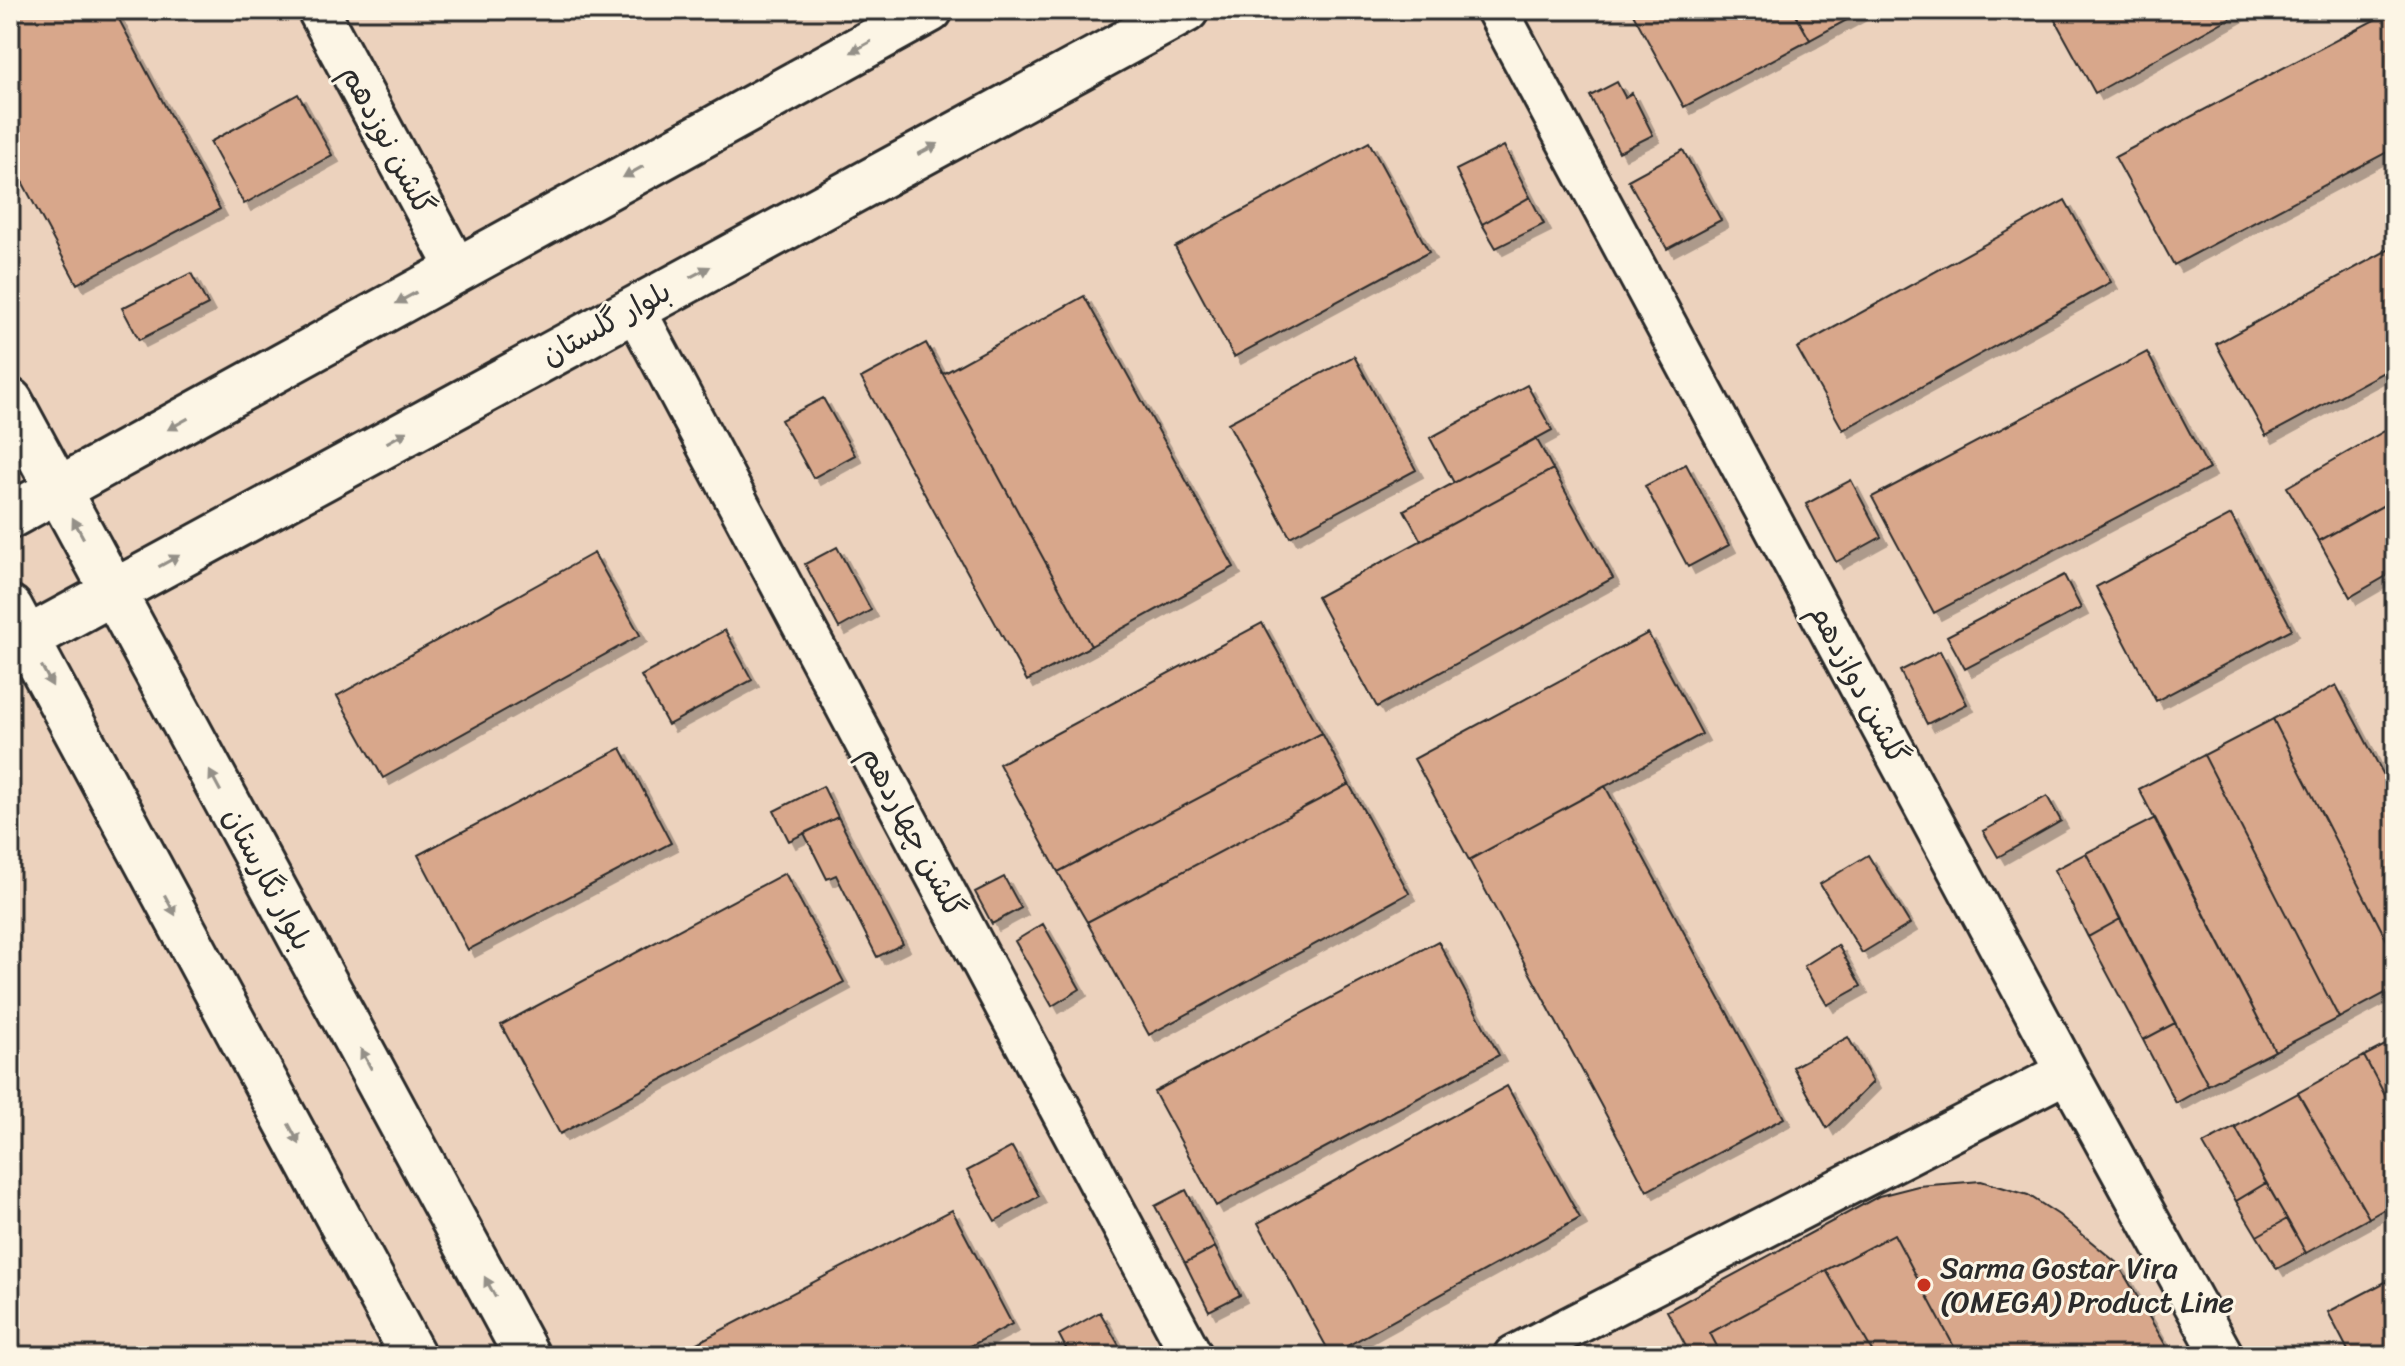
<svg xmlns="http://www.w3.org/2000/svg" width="2405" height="1366" viewBox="0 0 2405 1366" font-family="Sriracha,'Playpen Sans Arabic',sans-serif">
	<defs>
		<filter id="shadow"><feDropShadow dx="7" dy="7" stdDeviation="0" flood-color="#0004"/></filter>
	</defs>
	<rect width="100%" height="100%" fill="#f5e5d3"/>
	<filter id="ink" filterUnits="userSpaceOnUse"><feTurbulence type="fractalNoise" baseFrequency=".0125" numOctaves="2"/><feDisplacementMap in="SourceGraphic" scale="16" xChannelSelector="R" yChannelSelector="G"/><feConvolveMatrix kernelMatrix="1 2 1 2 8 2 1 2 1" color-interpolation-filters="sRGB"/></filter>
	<g filter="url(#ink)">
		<path fill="#ecd2bd" d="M10 10H2395V1356H10Z"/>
		<path fill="#d8a78b" stroke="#2b2b2b" stroke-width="2" filter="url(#shadow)" d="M10 10H114L220 209 77 284 10 159Z
			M1631 10H1793L1810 40 1684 107Z
			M1793 10H1865L1810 40Z
			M2053 10H2244L2095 93 2050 11Z
			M2391 11 2395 19V148L2174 265 2115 157Z
			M1617 82 1625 97 1632 93 1653 135 1619 152 1590 96Z
			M298 94 332 155 244 204 210 142Z
			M1369 142 1429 252 1234 357 1175 247Z
			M1504 146 1530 197 1482 224 1456 170Z
			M1683 150 1721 220 1667 249 1628 180Z
			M1530 197 1544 224 1496 248 1482 224Z
			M2065 200 2111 282 1843 430 1797 348Z
			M2395 246V366L2266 436 2216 344Z
			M191 273 208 305 139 340 122 308Z
			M1084 296 1234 567 1091 646 943 374Z
			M926 343 1091 646 1027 681 861 378Z
			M2147 352 2209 469 1934 613 1872 497Z
			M1354 356 1416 470 1290 537 1228 423Z
			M1527 385 1552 430 1454 483 1430 438Z
			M823 398 855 455 813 478 781 420Z
			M2395 425V499L2319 541 2287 487Z
			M1536 438 1553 469 1421 541 1404 510Z
			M1686 464 1729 545 1688 567 1645 486Z
			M1553 469 1613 578 1377 707 1317 597Z
			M1851 480 1881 537 1836 562 1806 504Z
			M2395 499V571L2350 597 2319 541Z
			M2231 515 2292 629 2156 701 2096 587Z
			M837 547 871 610 839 628 805 564Z
			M594 553 640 635 383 778 337 696Z
			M2064 575 2081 608 1965 669 1947 636Z
			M1262 623 1322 733 1058 872 999 764Z
			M725 630 752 680 668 725 641 676Z
			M1648 633 1702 734 1469 860 1414 759Z
			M1940 651 1967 704 1927 724 1900 671Z
			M2336 685 2395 796V956L2273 719Z
			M2273 719 2395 956V988L2339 1018 2204 755Z
			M1322 733 1349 784 1087 922 1058 872Z
			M621 748 671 843 468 950 418 855Z
			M2204 755 2339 1018 2275 1051 2139 789Z
			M1349 784 1409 893 1149 1035 1087 922Z
			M823 786 838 817 789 841 774 811Z
			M1605 786 1784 1118 1647 1191 1469 860Z
			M2047 796 2061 821 1998 857 1983 831Z
			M838 817 903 944 877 957 836 875 827 879 804 833Z
			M2155 818 2275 1051 2208 1085 2086 853Z
			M2086 853 2120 919 2088 937 2054 870Z
			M1868 855 1910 924 1862 953 1820 884Z
			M785 873 844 982 560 1134 501 1025Z
			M1004 877 1021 908 992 924 975 892Z
			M2120 919 2175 1023 2143 1040 2088 937Z
			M1043 924 1080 989 1052 1006 1015 941Z
			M1438 941 1499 1055 1216 1206 1154 1092Z
			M1838 945 1861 986 1827 1005 1804 966Z
			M2175 1023 2208 1085 2176 1103 2143 1040Z
			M1848 1037 1873 1082 1827 1128 1793 1067Z
			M2395 1040V1114L2364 1056Z
			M2364 1056 2395 1114V1203L2369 1218 2298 1093Z
			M1507 1086 1580 1218 1331 1355 1258 1223Z
			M2298 1093 2369 1218 2306 1253 2235 1127Z
			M2235 1127 2266 1183 2236 1201 2203 1144Z
			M1012 1147 1039 1196 995 1221 967 1171Z
			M1981 1181 2028 1195 2059 1215 2118 1264 2172 1356H1691L1667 1311 1879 1196 1918 1186Z
			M2266 1183 2287 1219 2257 1236 2236 1201Z
			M1186 1190 1215 1247 1185 1263 1155 1206Z
			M952 1210 1012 1324 952 1356H696L691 1346Z
			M2287 1219 2306 1253 2277 1269 2257 1236Z
			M1894 1234 1959 1356H1875L1826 1270Z
			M1215 1247 1240 1295 1209 1311 1185 1263Z
			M1826 1270 1875 1356H1722L1710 1333Z
			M2395 1277V1356H2351L2328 1312Z
			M1100 1312 1125 1356H1070L1059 1335Z"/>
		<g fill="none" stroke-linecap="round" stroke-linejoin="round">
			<g stroke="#2b2b2b" stroke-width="46">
				<path id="street" d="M318 10 457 269
					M1497 10 2067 1072 2223 1356
					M634 308 1192 1356
					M1514 1356 2067 1072"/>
			</g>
			<g stroke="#2b2b2b" stroke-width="50">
				<path id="secondary" d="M10 401 527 1356
					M10 516 930 10
					M10 608 413 1356
					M27 639 1186 10"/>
			</g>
			<use href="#street" stroke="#fcf5e5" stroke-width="40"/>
			<use href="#secondary" stroke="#fcf5e5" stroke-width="44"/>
		</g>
		<defs><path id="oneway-solid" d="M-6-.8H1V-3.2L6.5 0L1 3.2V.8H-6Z" transform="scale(2)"/></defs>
		<g fill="#949088">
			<use href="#oneway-solid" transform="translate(861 47) rotate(151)"/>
			<use href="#oneway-solid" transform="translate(928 149) rotate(-28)"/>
			<use href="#oneway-solid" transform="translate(633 172) rotate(151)"/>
			<use href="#oneway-solid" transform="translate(700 272) rotate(-28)"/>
			<use href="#oneway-solid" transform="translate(406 298) rotate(151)"/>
			<use href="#oneway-solid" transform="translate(178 424) rotate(151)"/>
			<use href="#oneway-solid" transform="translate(397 437) rotate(-29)"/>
			<use href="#oneway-solid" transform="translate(78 528) rotate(-118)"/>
			<use href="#oneway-solid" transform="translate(169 561) rotate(-29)"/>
			<use href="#oneway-solid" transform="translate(47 676) rotate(62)"/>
			<use href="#oneway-solid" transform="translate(215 781) rotate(-118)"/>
			<use href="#oneway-solid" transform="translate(170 905) rotate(62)"/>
			<use href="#oneway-solid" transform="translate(366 1059) rotate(-118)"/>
			<use href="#oneway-solid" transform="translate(294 1134) rotate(62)"/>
			<use href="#oneway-solid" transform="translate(490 1287) rotate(-118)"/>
		</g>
	</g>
	<circle fill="#c8321e" stroke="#fcf5e5" stroke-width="3" cx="1924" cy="1285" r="8"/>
	<g text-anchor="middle" stroke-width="6" stroke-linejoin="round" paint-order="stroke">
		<g font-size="30" fill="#2b2b2b" stroke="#fcf5e5">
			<text transform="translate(388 140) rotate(62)" y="10">گلشن نوزدهم</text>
			<text transform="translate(606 323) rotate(-29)" y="10">بلوار گلستان</text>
			<text transform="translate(1859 684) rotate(62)" y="10">گلشن دوازدهم</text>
			<text transform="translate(913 832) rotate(62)" y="10">گلشن چهاردهم</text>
			<text transform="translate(268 879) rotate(62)" y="10">بلوار نگارستان</text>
		</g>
		<g font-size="30" fill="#2b2b2b" stroke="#fcf5e5" text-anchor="start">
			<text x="1940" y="1278">Sarma Gostar Vira<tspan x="1940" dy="34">(OMEGA) Product Line</tspan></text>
		</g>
	</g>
	<rect width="2405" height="1366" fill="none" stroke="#fcf5e5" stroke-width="40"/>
	<rect x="20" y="20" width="2365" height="1326" fill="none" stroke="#2b2b2b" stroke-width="3" filter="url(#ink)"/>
</svg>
